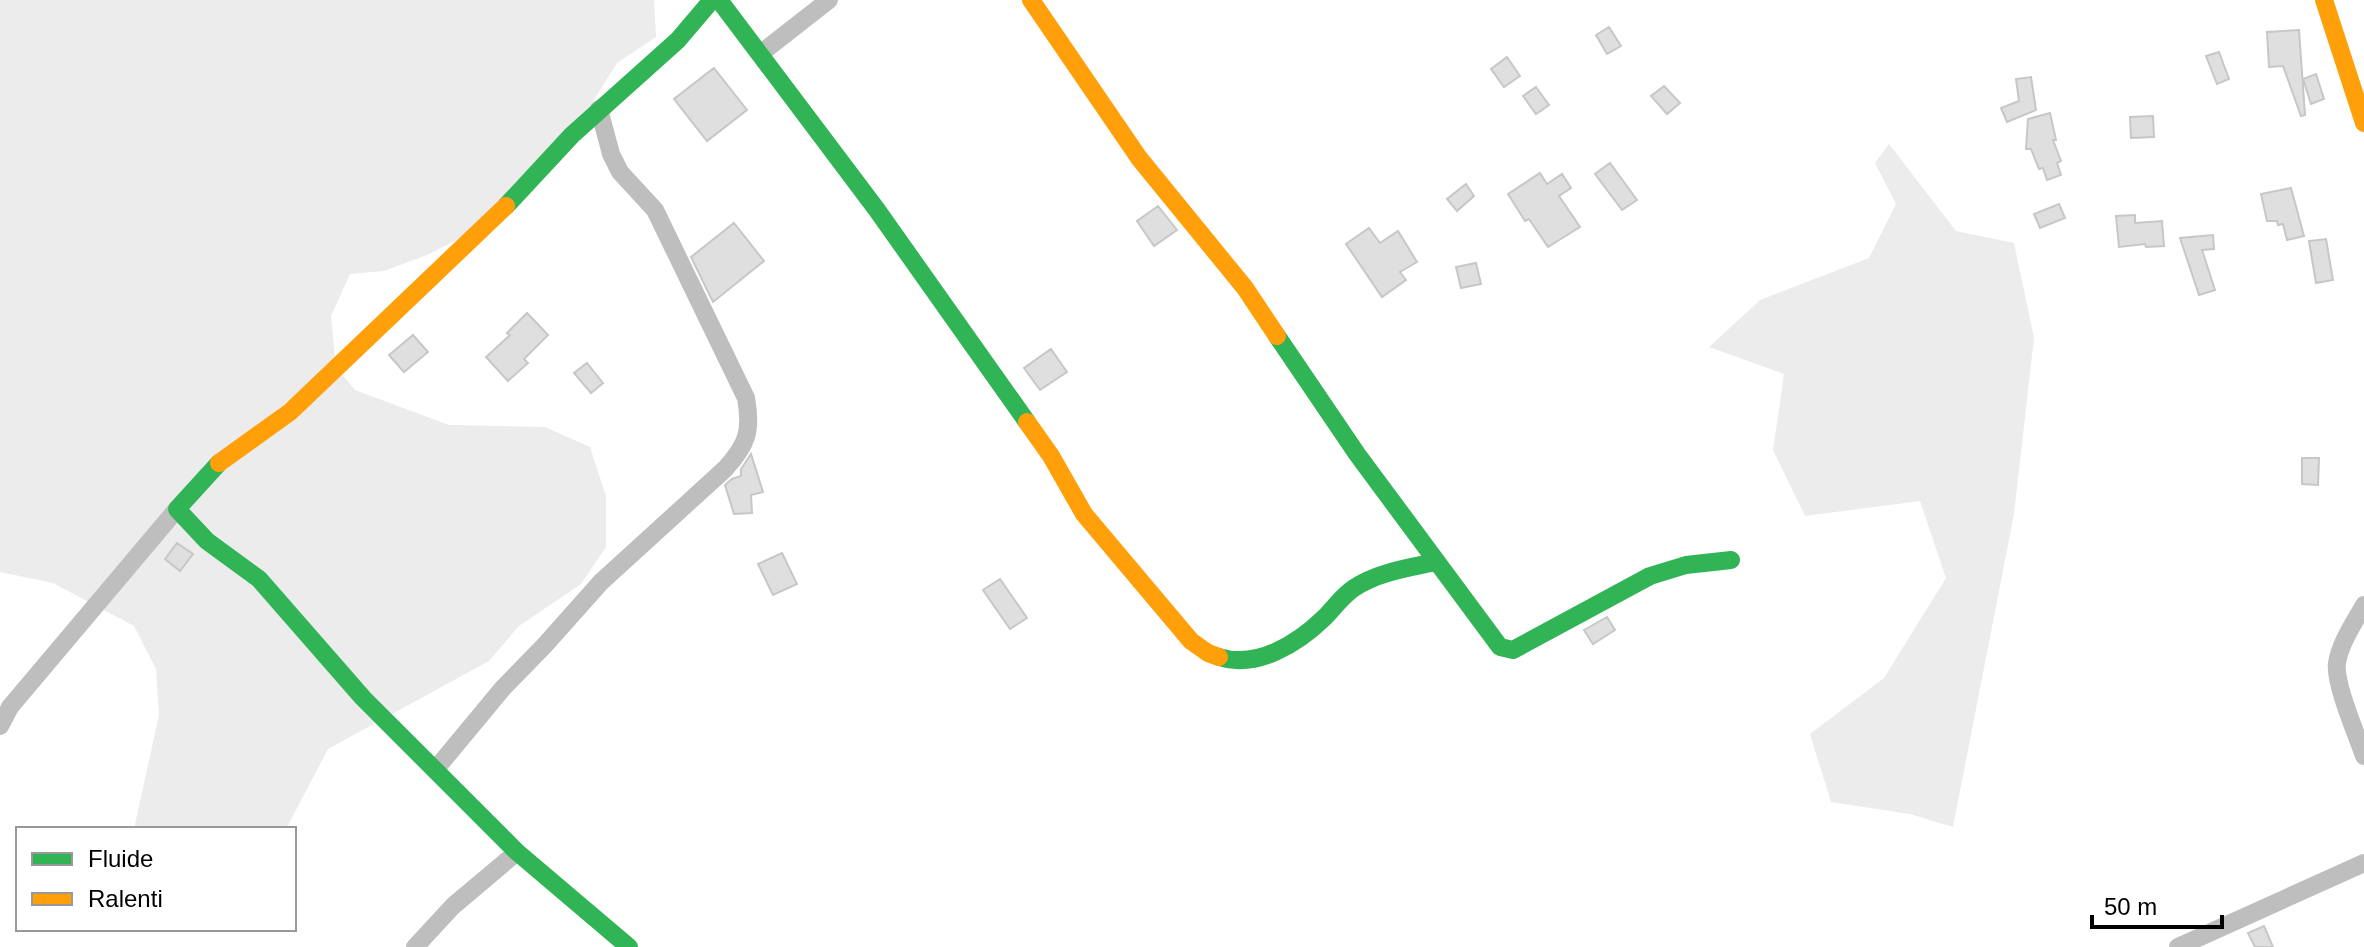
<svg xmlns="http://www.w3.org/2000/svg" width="2364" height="947" viewBox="0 0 2364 947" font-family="Helvetica,sans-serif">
	<rect width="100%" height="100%" fill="#fff"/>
	<path fill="#ececec" d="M0 0H654L656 37 617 63 572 135 469 234 427 255 384 271 350 274 331 316 336 367 355 390 449 425 545 427 590 447 606 496V547L581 584 519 626 489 661 328 749 286 829H134L159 715 156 669 134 626 53 583 0 572Z
		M1889 144 1956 231 2014 243 2034 338 2014 514 1953 827 1910 814 1831 802 1810 734 1884 678 1946 578 1920 501 1805 516 1773 450 1784 374 1709 347 1760 300 1869 258 1896 204 1875 163Z"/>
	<path fill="#dfdfdf" stroke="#c7c7c7" stroke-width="2" d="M1609 27 1621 46 1607 54 1596 35Z
		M2299 30 2305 115 2301 116 2283 66 2269 67 2267 32Z
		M2219 52 2229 79 2217 84 2206 56Z
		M1507 57 1520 76 1504 87 1491 69Z
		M714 68 747 110 707 141 674 99Z
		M2316 74 2324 99 2311 104 2303 79Z
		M2031 77 2036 110 2007 122 2001 108 2019 101 2016 79Z
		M1664 86 1680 103 1667 114 1651 96Z
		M1536 87 1549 105 1536 114 1523 96Z
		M2050 113 2056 140H2053L2061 161 2057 163 2061 175 2047 180 2043 168 2039 169 2031 149H2026L2028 119Z
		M2153 116 2154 137 2131 138 2130 117Z
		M1610 163 1637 200 1622 210 1595 174Z
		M1540 173 1547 184 1562 174 1571 188 1559 196 1580 227 1548 247 1529 219 1525 221 1508 194Z
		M1466 184 1474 196 1457 211 1447 199Z
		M2291 188 2304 236 2287 240 2283 224 2278 225 2277 221H2267L2261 194Z
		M2059 204 2065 218 2040 228 2034 214Z
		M1158 206 1177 230 1154 246 1137 221Z
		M2135 215V223L2162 221 2164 246 2146 247 2145 244 2119 247 2116 216Z
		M734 223 764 261 713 302 691 257Z
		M1369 228 1380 243 1398 231 1417 262 1400 272 1406 280 1382 297 1346 244Z
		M2213 235 2214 249 2202 250 2215 290 2199 295 2180 238Z
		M2326 239 2333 280 2316 283 2309 241Z
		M1476 263 1481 284 1461 288 1456 267Z
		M527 313 548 335 524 359 528 363 508 381 486 357 510 335 507 333Z
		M413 335 428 352 404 372 389 355Z
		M1051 349 1067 372 1040 390 1024 368Z
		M587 363 603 383 591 393 574 373Z
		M751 454 763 492 751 495 752 513 734 514 725 485 732 479 741 476V469Z
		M2302 458H2319L2318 485 2302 484Z
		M177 543 193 554 180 571 165 559Z
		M782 553 797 584 773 595 758 564Z
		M1000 579 1027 618 1010 629 983 590Z
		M1607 617 1615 630 1593 644 1584 630Z
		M2264 926 2273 947H2255L2248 933Z"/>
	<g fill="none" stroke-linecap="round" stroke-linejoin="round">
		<path stroke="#bebebe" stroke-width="18" d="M760 54 829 0
			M2364 605C2354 623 2340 643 2337 663 2334 683 2357 735 2364 756
			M0 726 10 707 177 509
			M435 770 503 688 544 646 601 582 725 469C747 445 752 431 746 398L655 210 620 172 611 154 599 109
			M415 947 453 906 517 852
			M2178 947 2364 863"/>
		<path stroke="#30b455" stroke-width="18" d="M719 0 877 210 1027 422
			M506 206 572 135 678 40 712 0
			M1277 336 1357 454 1500 647 1513 650 1650 576 1686 565 1731 560
			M219 463 177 509 207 541 259 579 363 698 517 852 629 947
			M1219 657C1257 669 1297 644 1324 618 1334 608 1342 596 1354 588 1378 572 1408 568 1436 562"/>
		<path stroke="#ff9f0a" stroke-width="18" d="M1031 0 1139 158 1245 288 1277 336
			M2324 0 2364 123
			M1027 422 1051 456 1084 514 1191 641 1208 653 1219 657
			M219 463 290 412 506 206"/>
	</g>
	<rect x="16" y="827" width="280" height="104" fill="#ffffff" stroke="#999999" stroke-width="2"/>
	<rect x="32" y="853" width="40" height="12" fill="#30b455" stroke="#999999" stroke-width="2"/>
	<text x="88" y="867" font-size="24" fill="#000000">Fluide</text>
	<rect x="32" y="893" width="40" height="12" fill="#ff9f0a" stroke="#999999" stroke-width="2"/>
	<text x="88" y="907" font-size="24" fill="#000000">Ralenti</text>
	<path d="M2092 915v12h130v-12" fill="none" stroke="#000000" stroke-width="4"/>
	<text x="2104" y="915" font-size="24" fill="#000000" stroke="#ffffff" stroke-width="6" paint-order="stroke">50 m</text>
</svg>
